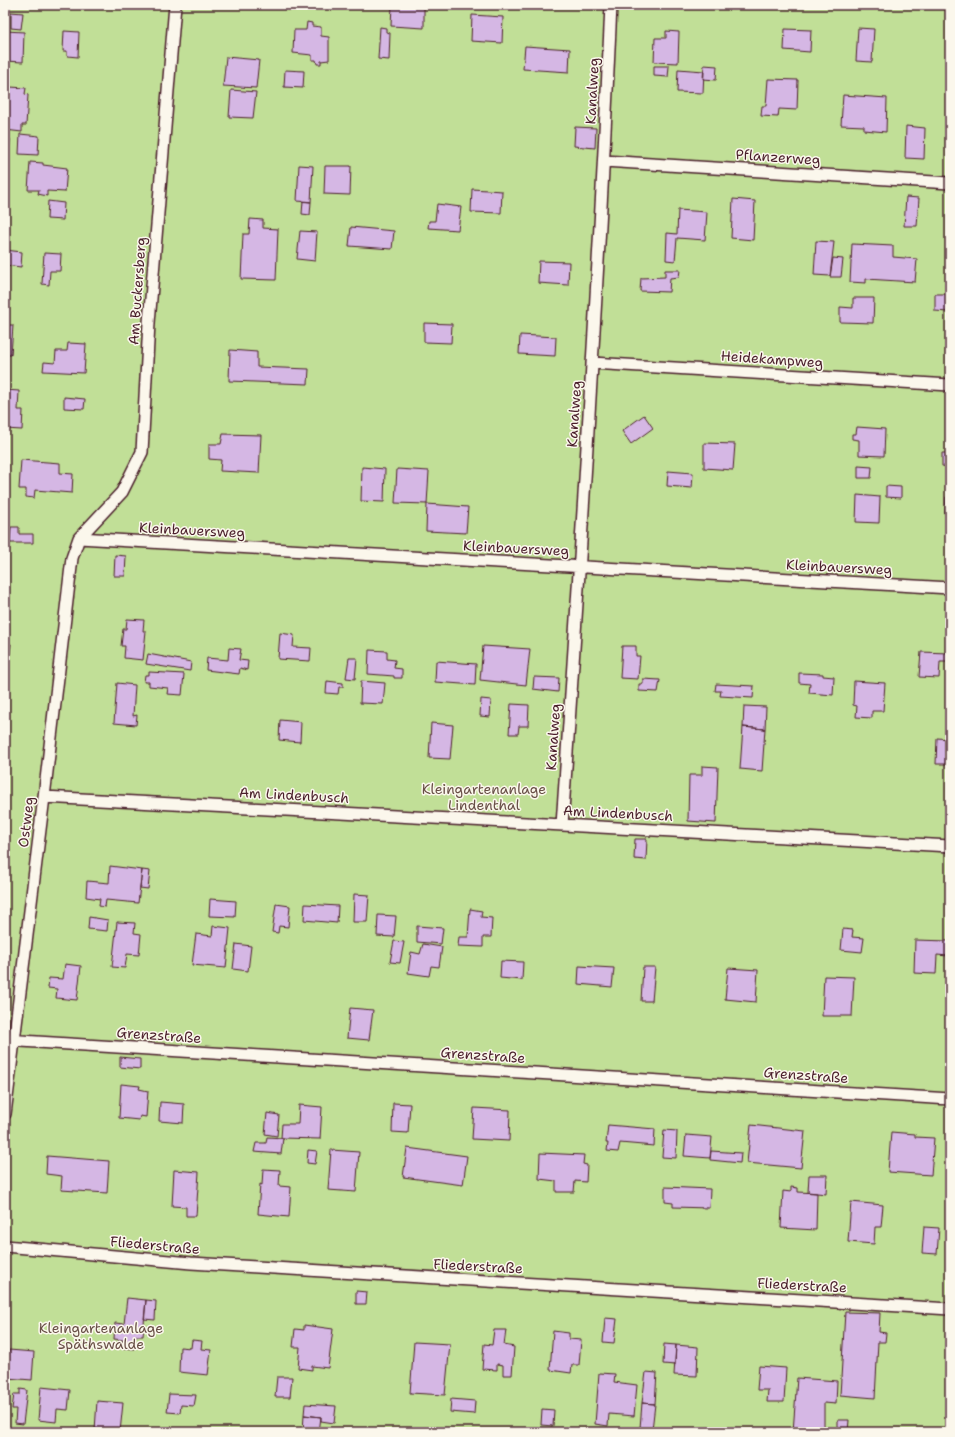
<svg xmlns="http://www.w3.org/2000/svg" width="955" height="1437" viewBox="0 0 955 1437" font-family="'Shantell Sans',sans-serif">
	<rect width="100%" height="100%" fill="#f3eaea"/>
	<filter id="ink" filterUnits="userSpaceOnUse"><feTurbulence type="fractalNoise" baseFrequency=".025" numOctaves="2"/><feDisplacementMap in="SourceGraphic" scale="8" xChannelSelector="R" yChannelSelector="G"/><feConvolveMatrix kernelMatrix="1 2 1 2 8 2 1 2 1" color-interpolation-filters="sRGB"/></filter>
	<g filter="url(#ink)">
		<path fill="#c1df97" stroke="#867f61" d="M5 5H950V1432H5Z"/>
		<path fill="#d5b7e4" stroke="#4a1f2b" d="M392 5H424V28L391 26Z
			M11 12 23 13 21 29 11 28Z
			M472 15 503 17 502 43 471 41Z
			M307 22 312 23V26L321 27V36L329 37V60L321 61V64H317L316 60H312V55L293 53 294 30H306Z
			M380 27 386 28V32L390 33 389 60 378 59Z
			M858 28 874 29 872 62 856 61Z
			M785 29 811 30 810 52 784 50Z
			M5 31 24 32 23 62 5 61Z
			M64 31 79 32 78 57 67 56V51H63Z
			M666 31 679 32 678 63 654 62 655 38H666Z
			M525 46 570 49 569 72 523 69Z
			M226 57 259 60 256 88 223 86Z
			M704 65 717 66 716 80 703 79Z
			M654 66H669L668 77 654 76Z
			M678 69 704 71 703 93 677 92Z
			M285 70 304 71 303 88 284 87Z
			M768 79 798 80 797 110 779 109 778 117 761 116 762 106H766Z
			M5 84H10V87L26 88 25 94 28 95 26 125H22V132L5 130Z
			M231 90 256 92 253 118 229 117Z
			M843 95 887 98 886 132 864 130V126L841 125Z
			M906 126 925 128 924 159 905 158Z
			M575 127 596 128 595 148 574 146Z
			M20 134 39 136 38 155 19 154Z
			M5 138 10 139 9 155H5Z
			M30 162 43 163V165L67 168 65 192 47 191V196L38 194 39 190H28Z
			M299 165 313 166 311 202 297 201Z
			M325 166H351L350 195 324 194Z
			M472 189 502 191 501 213 471 212Z
			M906 197 919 198 917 226H904Z
			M733 199 755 201 753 240 731 238Z
			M48 201 64 203 63 220 47 219Z
			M303 201 311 202 310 215 302 214Z
			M437 204 461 207 458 230 428 228 429 221H435Z
			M678 210 707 212 705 240 677 238 675 261 666 260 667 233 677 234Z
			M250 219 263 220V228L278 229 276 280 241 279 243 234H249Z
			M351 227 394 231 392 249 349 246Z
			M300 231 317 232 315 261 297 259Z
			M816 241 834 242 830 276 814 275Z
			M852 244 893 246V257L917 259 915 282 866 279V283L850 282Z
			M5 250 22 252 21 267 5 265Z
			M44 253 61 254 60 271H50L49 285 42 284Z
			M833 258 843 259 841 277H830Z
			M539 261 569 262 568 285 538 283Z
			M665 270H680L679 277 670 278 669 292 640 291 641 278 665 277Z
			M935 294H950V321H948V312L935 311Z
			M853 298H874L873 323 840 322V307L853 308Z
			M424 323 452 324 451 343 424 342Z
			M5 325H13L11 355H5Z
			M520 335 556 337 555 356 519 354Z
			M68 343 86 344 84 373 43 371 44 362 55 363 56 351H67Z
			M230 350 257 352V367L309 369 308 384 229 381Z
			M5 390 19 391 18 410H23L22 430 5 429Z
			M64 397 85 399 84 409 64 408Z
			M644 415 653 428 631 444 622 431Z
			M857 427 885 429 884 456 859 455V440L852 439V434H856Z
			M223 434 261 435 259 473 220 471 221 460 209 459V444H221Z
			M704 443 735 444 733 470 704 468Z
			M942 453H950V467L942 466Z
			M21 460 60 463V473L73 474 72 493 35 490 34 498 26 497V489H19Z
			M858 466 872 467 871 478H858Z
			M362 467 385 469 384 502 361 501Z
			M397 469 429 471 427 504 395 503Z
			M668 471 693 473 692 488 667 486Z
			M886 486 901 487V498L886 497Z
			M857 495 880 497 879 523 856 522Z
			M946 497H950V514H945Z
			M427 504 468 507 466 533 426 531Z
			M11 527H19V534H33V543H10Z
			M115 555 126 556 125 576H114Z
			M127 619 144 620 143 631H146L143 660 124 658 125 646H121L123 629H126Z
			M280 633 294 635 293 647 311 648 310 661 278 659Z
			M5 643 11 644 10 654H5Z
			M483 646 530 649 526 685 480 680Z
			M622 646H636V656H640L638 679 620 678Z
			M229 648 241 649 239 660 248 661 247 670 240 668 239 674 206 670 207 658 228 660Z
			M369 650 387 651V659L395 660 394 668 402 669V678H394V676L368 674Z
			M921 652 948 653V662H940L939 678 919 677Z
			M148 654 191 662 190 671 146 664Z
			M349 658H357L355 679 346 678Z
			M436 661 476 664 475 685 435 682Z
			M149 672 184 674 182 695 167 694 168 688 149 686V682H144L145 675H149Z
			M799 673 823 674V676L834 677 833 695 809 693 810 684 799 683Z
			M534 677 559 678 558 692 533 689Z
			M643 679 660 680 658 692 639 691V684H643Z
			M327 681 343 683V687H339L338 694 326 693Z
			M361 681 385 683 383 704 360 703Z
			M854 681 885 683 883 711H872V718L856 717 857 706 853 705Z
			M117 683 135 685 133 716 137 715 136 725 114 723Z
			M716 684 754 686 753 698 720 696 721 691H715Z
			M481 699 491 700 490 717 480 716Z
			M511 704 529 705 528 726H519L518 734H509Z
			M744 706 766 707 765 729 743 727Z
			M280 720 301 722 300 742 279 740Z
			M431 723 453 725 450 759 429 758Z
			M743 727 765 729 762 771 740 769Z
			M937 738 950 739V764H936Z
			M702 766 718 767 716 823 688 821 689 775H702Z
			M635 839H647L646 860 634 859Z
			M110 866 142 870 138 903 106 900 105 907 99 906 100 899 86 897 87 881 109 883Z
			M142 870 150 871 148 889 140 888Z
			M354 894 369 895 367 922H353Z
			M210 899 236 901 235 917 209 916Z
			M276 904 290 906 288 927 279 926 278 933 272 932Z
			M305 904 338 906 337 923 304 920Z
			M470 909 482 911 481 917 492 918 491 937H483V947L458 946 459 937H468Z
			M378 915 396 916 394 937 377 936Z
			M89 917 108 920 107 931 88 929Z
			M117 922 135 923 134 933 141 934 139 955 127 954 125 968 112 967Z
			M213 926 230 928 226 968 192 965 196 934 212 936Z
			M417 926 443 928 441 944 417 942Z
			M843 929 853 930 852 937 864 938 862 952 841 950Z
			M915 940 949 941 948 956 937 955 936 974 914 973Z
			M394 941 404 942 400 963 390 962Z
			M236 944 251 946 248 971 233 969Z
			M423 944 442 947 439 967 431 966 429 976 408 973 411 952 420 954Z
			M501 961 523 962 522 980 500 978Z
			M65 964 81 966 77 1000 56 998 57 989 48 988 49 978 63 979Z
			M579 966 614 968 612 987 578 984Z
			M643 967H655L652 1001H641Z
			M728 968 758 970 756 1002 725 999Z
			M824 976 854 977 852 1016H822Z
			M350 1008 373 1010 369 1040 347 1038Z
			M120 1057 140 1059V1069L120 1067Z
			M121 1084 140 1086 139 1089 148 1091 146 1117 140 1116 139 1120 119 1118Z
			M160 1102 184 1104 183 1123 159 1121Z
			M393 1103 410 1104 408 1133 392 1132Z
			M299 1105 322 1107 320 1139 281 1138 282 1124H298Z
			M474 1108 510 1110 509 1141 472 1139Z
			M267 1113 279 1115 277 1136 265 1134Z
			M608 1125 655 1129 654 1146 620 1143 618 1152 607 1151 608 1143H606Z
			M751 1125 805 1131 801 1168 747 1163Z
			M664 1130 677 1131 676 1158 662 1157Z
			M891 1132 915 1134V1137L934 1138 931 1175 888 1172Z
			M686 1135 712 1137 710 1158 684 1156Z
			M267 1137 283 1138 281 1154 254 1152 256 1143H266Z
			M407 1148 467 1156 463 1185 403 1177Z
			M308 1150 317 1151 315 1164 307 1163Z
			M331 1150 359 1152 356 1192 328 1190Z
			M711 1151 741 1153 740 1163 710 1160Z
			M540 1153 584 1155 583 1164 587 1165 586 1182 575 1181 574 1192H556V1181L539 1179Z
			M47 1156 109 1161 107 1193 61 1190 62 1176 46 1174Z
			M263 1169 280 1170 279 1186 291 1187 289 1217 258 1214 260 1184 262 1185Z
			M174 1170 199 1172 196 1216H186V1207L172 1206Z
			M809 1175H827L826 1194 808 1192Z
			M665 1187 710 1189 709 1208 673 1207V1203L665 1202Z
			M791 1187 798 1188V1192L817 1193 816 1230 781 1228 783 1191 791 1192Z
			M851 1202 883 1205 881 1227H875L874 1244 848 1242Z
			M924 1227 939 1228 937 1254 922 1253Z
			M356 1291 367 1292 366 1304H356Z
			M127 1298 146 1300 143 1336H134V1349L122 1348 123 1340 114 1339 115 1323 124 1324Z
			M146 1300 156 1301 155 1320 144 1319Z
			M845 1312 880 1313 879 1332 886 1333 885 1342H878L875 1398 840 1395Z
			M605 1318 617 1319 614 1343 603 1342Z
			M304 1325 333 1329 328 1368 312 1366V1370L298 1368 300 1347H293L295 1329 304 1330Z
			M494 1330H506L504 1345 514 1347 512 1375H503V1365L497 1364V1370L482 1369 484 1344 492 1345Z
			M553 1331 569 1333V1339L581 1340 579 1365H572L571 1373 550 1370Z
			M192 1340 202 1341 201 1349 211 1350 208 1375 179 1372 180 1347 191 1348Z
			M414 1342 450 1344 445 1395 410 1393Z
			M664 1344 676 1345 675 1365 663 1364Z
			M676 1345 698 1347 697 1376 674 1375Z
			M9 1350 34 1352 32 1380 7 1378Z
			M759 1366 786 1368 784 1402H767L768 1390H757Z
			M646 1372 657 1373 655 1404 642 1403Z
			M599 1373 615 1374 614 1382 637 1385 634 1416 609 1414 608 1426 595 1424Z
			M277 1377H292L290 1397H275Z
			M797 1378 837 1381 836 1404 824 1403V1431L804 1429 803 1432H793Z
			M41 1387 70 1390 68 1410 57 1409 56 1422 38 1420Z
			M20 1389 27 1390 23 1424 15 1423 16 1409H12L14 1394H20Z
			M169 1394 196 1395 194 1406 181 1405 180 1413 167 1412Z
			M451 1399 475 1401 474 1414 450 1412Z
			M97 1401 123 1403 120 1432 95 1430Z
			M642 1403 655 1404 652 1430 640 1428Z
			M305 1404 336 1406 334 1423 321 1421V1417L304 1415Z
			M542 1409 554 1410 553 1426 541 1425Z
			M304 1415 321 1417 319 1432H294L303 1431Z
			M838 1420H849L848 1432H838Z"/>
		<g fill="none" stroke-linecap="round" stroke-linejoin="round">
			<g stroke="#4a1f2b" stroke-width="14">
				<path id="lane" d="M604 161 950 183
					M592 363 950 385
					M79 538 950 588
					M44 797 950 846
					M562 825C581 552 599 279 611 5
					M5 1040 950 1099
					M5 1114 44 797 72 558 79 538 122 492 142 452 149 323 175 5
					M5 1246 191 1263 950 1309"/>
			</g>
			<use href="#lane" stroke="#fbf7ec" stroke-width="11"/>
		</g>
	</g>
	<g text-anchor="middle" stroke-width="3" stroke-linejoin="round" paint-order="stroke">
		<g font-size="14" fill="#4a1f2b" stroke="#fbf7ec">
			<text transform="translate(592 91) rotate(-87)" y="5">Kanalweg</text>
			<text transform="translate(778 157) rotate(4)" y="5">Pflanzerweg</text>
			<text transform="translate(137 291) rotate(-86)" y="5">Am Buckersberg</text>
			<text transform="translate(772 359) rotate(4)" y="5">Heidekampweg</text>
			<text transform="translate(574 414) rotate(-86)" y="5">Kanalweg</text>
			<text transform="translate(192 530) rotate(3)" y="5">Kleinbauersweg</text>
			<text transform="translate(516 548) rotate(3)" y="5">Kleinbauersweg</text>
			<text transform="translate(839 567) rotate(3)" y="5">Kleinbauersweg</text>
			<text transform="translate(553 737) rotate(-86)" y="5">Kanalweg</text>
			<text transform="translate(294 795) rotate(3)" y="5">Am Lindenbusch</text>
			<text transform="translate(618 813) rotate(3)" y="5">Am Lindenbusch</text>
			<text transform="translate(26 822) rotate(-83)" y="5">Ostweg</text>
			<text transform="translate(159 1035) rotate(4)" y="5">Grenzstraße</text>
			<text transform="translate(483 1055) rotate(4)" y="5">Grenzstraße</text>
			<text transform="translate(806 1075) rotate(4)" y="5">Grenzstraße</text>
			<text transform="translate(155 1245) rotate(5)" y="5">Fliederstraße</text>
			<text transform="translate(478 1266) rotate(3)" y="5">Fliederstraße</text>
			<text transform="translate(802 1285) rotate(3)" y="5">Fliederstraße</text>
		</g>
		<g font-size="14" fill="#684f46" stroke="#fbf7ec">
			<text x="484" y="794">Kleingartenanlage<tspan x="484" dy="16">Lindenthal</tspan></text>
			<text x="101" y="1333">Kleingartenanlage<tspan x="101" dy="16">Späthswalde</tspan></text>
		</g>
	</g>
	<rect width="955" height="1437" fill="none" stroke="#fbf7ec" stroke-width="20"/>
	<rect x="10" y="10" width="935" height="1417" fill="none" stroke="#4a1f2b" stroke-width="1.5" filter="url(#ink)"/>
</svg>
